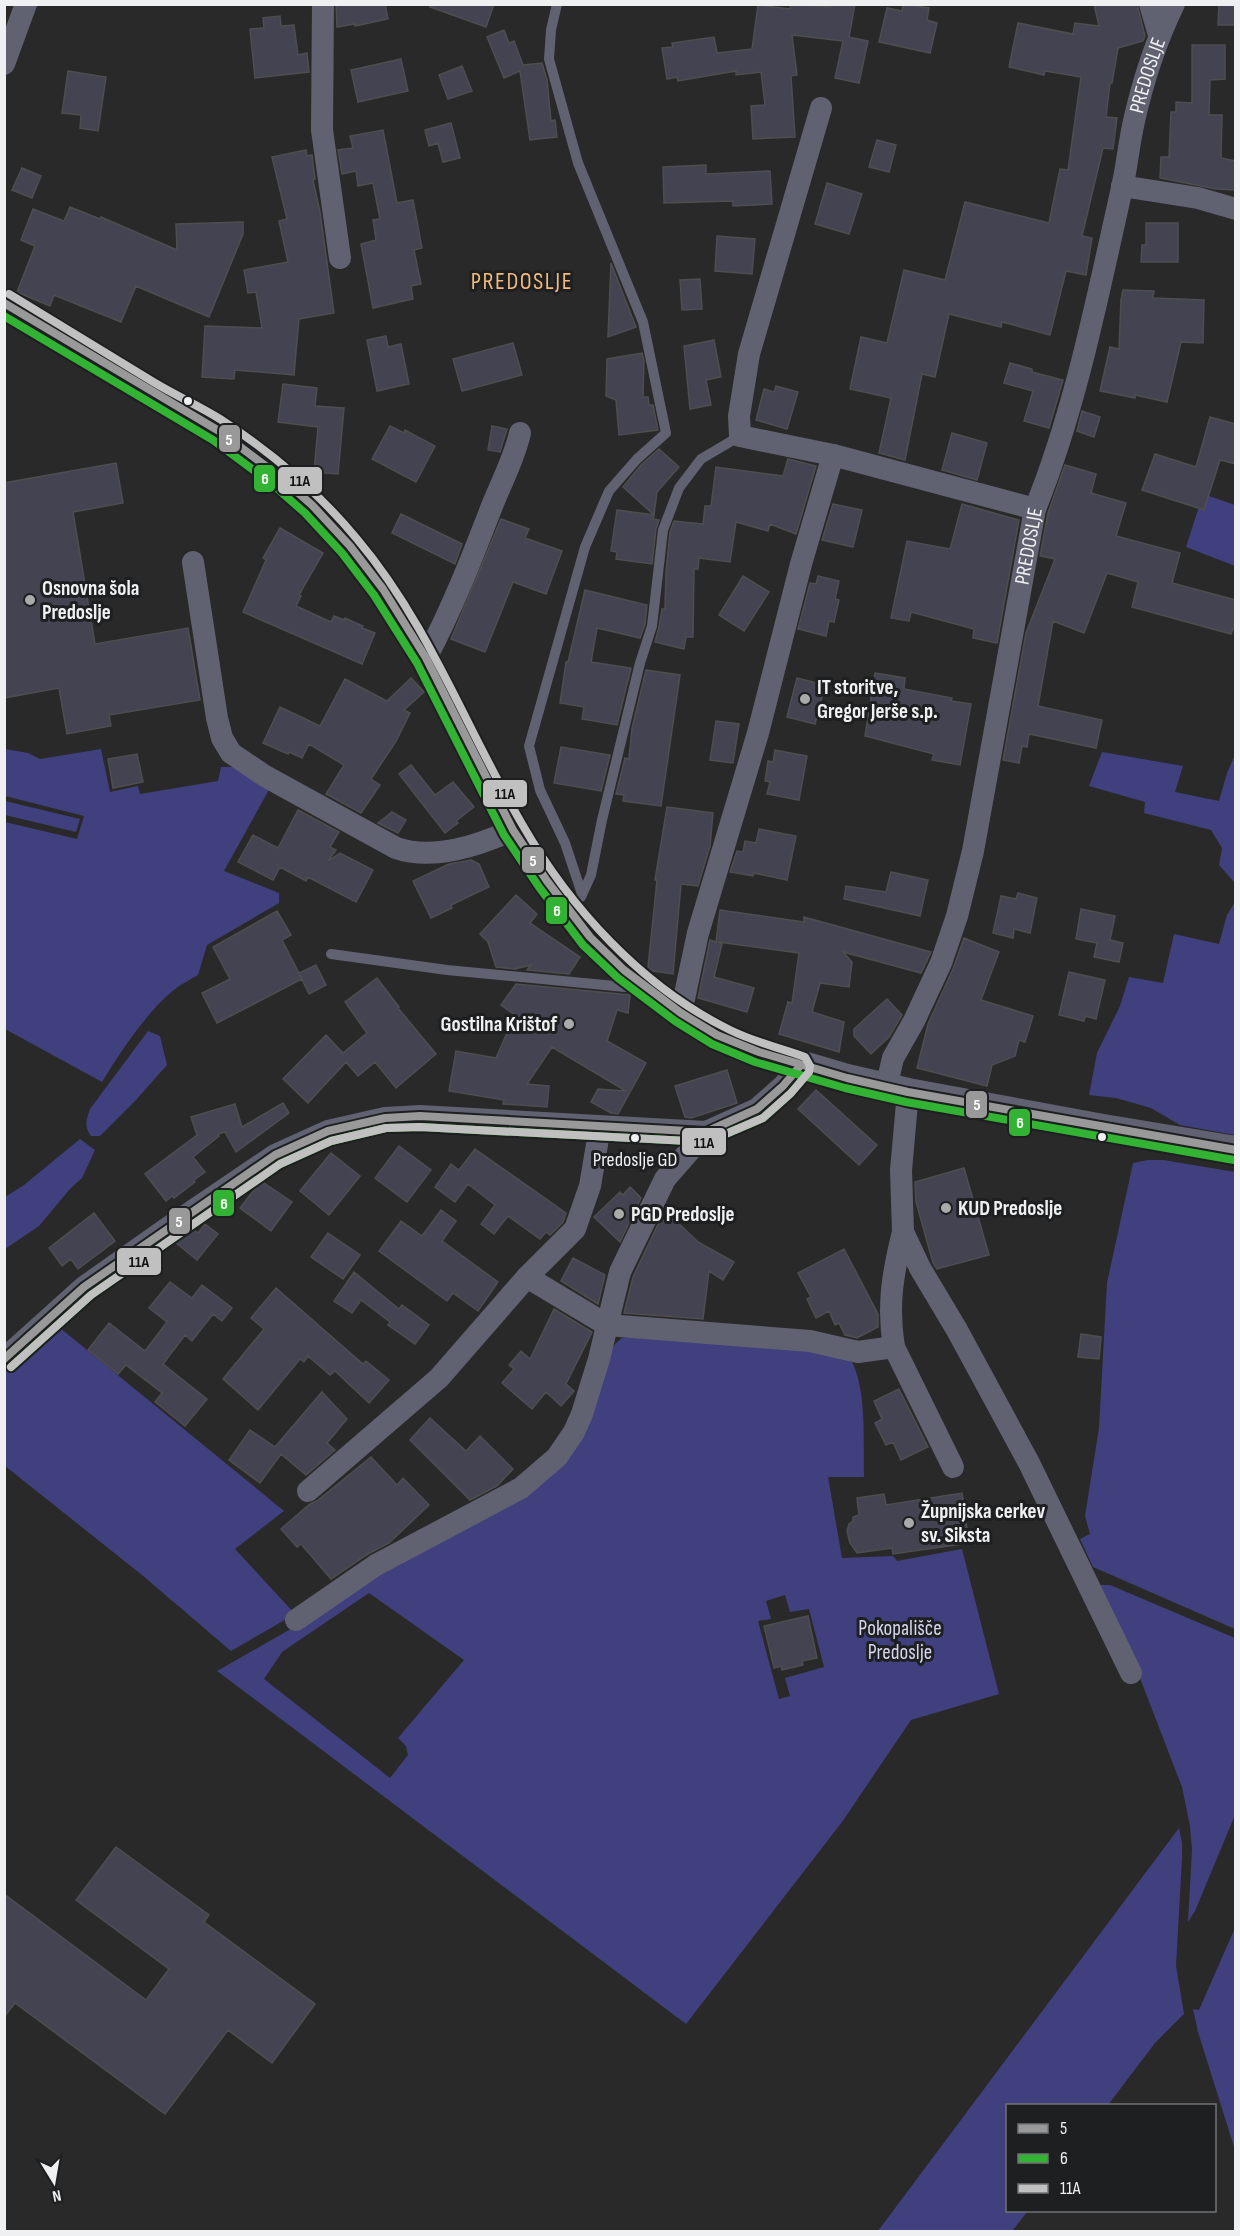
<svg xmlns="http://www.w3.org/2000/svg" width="1240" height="2236" viewBox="0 0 1240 2236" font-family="'Sofia Sans Condensed',sans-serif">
	<rect width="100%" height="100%" fill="#29292a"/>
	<path fill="#40407e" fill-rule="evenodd" d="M1203 494 1235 505V566L1186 547Z
		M5 749 28 753 40 759 101 749 110 792 138 786 140 794 218 781 221 767H239L271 786 224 871 279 893V903L207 945 198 975C190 980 181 984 174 990 148 1010 119 1054 102 1082L5 1029V822L77 839 84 816 5 796Z
		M1102 752 1183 766 1175 792 1219 801 1227 773 1235 755V883L1219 865 1222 848 1211 830 1144 813 1145 802 1089 786Z
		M5 801 80 819 76 832 5 815Z
		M1235 902V1135L1180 1125 1151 1108 1116 1098 1089 1095 1097 1053 1120 1006 1129 977 1163 983 1174 934 1219 944 1227 915Z
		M148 1031 160 1036 167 1065 136 1100 100 1136H91C84 1126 86 1120 90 1109Z
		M80 1139 95 1150 82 1178 70 1189 39 1226 5 1249V1197L24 1185Z
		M1148 1160H1163L1235 1172V1629L1093 1567 1080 1539 1090 1534 1085 1516 1099 1428 1107 1283 1133 1163Z
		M54 1323 284 1511 235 1549 295 1614 231 1651 142 1575 5 1466 4 1370Z
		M634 1336 823 1349 852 1362C867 1392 863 1442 864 1477H828L842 1558 893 1556 897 1561 962 1549 999 1694 911 1720 842 1822 686 2024 217 1671 303 1622 359 1584 528 1493 615 1344 622 1338ZM369 1593 464 1660 398 1738 406 1746 408 1755 390 1778 264 1679 282 1652ZM785 1595 790 1612 809 1609 824 1667 785 1678 790 1696 779 1699 758 1621 771 1619 766 1601Z
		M1100 1585H1110L1235 1638V1815L1195 1911 1188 1922 1192 1850 1190 1826 1182 1787 1138 1673Z
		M1179 1828 1182 1843V1858L1176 1966 1184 2014 1155 2043 1108 2105 1008 2106V2210L1028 2211 1012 2231H878Z
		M1235 1928H1236L1235 2150 1198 2032 1193 2009 1199 2010Z"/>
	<path fill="#444351" stroke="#4e4e50" stroke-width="1.5" d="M336 4H385L388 19 355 26V24L337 27Z
		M430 4H494L486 27 430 7Z
		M791 4 830 7V4H855L849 37 868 41 859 83 835 78 843 41 792 35 797 75 791 76 795 137 753 139 751 106 765 105 761 72 736 75V71L678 81 677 77 667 79 662 48 673 47 672 43 714 37 717 53 752 49 758 5 790 9Z
		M903 4 929 8 927 20 937 23 930 53 879 42 887 8 902 11Z
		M1094 4H1137L1145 36 1143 41 1118 48 1112 83H1110L1106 117 1117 118 1113 149 1103 148 1082 236 1092 238 1086 275 1066 271 1050 335 1002 322 1001 327 949 314 935 377 922 374 905 460 879 453 891 398 850 389 861 337 887 343 904 270 945 280 965 202 1049 223 1060 169 1068 170 1081 77 1045 71 1044 75 1009 67 1018 23 1073 34 1075 23 1099 26Z
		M1219 4H1236V25H1218Z
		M280 16 281 26 294 25 298 55 307 53 309 72 255 78 250 29 264 28 263 18Z
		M504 30 509 43 514 41 523 65 542 63 547 80 551 121 555 120 557 137 530 140 520 71 504 78 487 37Z
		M1192 45H1225V79L1210 80 1209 115H1222L1221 158 1236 161V190L1216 189 1160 178 1161 157H1169L1171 112H1176V102L1192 103Z
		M401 59 408 91 358 102 351 70Z
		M462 66 472 91 448 99 439 75Z
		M68 71 106 77 98 131 80 128 81 115 62 113Z
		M451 123 460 158 443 162 438 143 429 146 425 130Z
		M383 130 397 203 413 200 422 248 414 250 421 284 411 286 413 299 373 308 361 244 376 240 373 220 380 219 373 183 358 186 356 171 342 174 338 150 353 148 350 136Z
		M877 140 896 145 889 172 869 167Z
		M306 150 307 156 312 155 315 179 313 180 320 212 334 313 299 319 294 375 235 370 234 379 202 377 205 326 262 328 256 292 248 293 244 270 288 262 279 221 287 219 272 157Z
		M706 165V174L770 171 772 204 733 206V201L664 203 663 167Z
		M22 168 41 176 32 198 12 190Z
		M827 183 862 194 849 234 815 224Z
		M70 207 100 219 101 217 177 250 176 224 243 222V234L209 317 136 286 121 322 54 295 50 306 17 292 35 246 21 240 33 209 64 221Z
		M1146 223H1178V262H1141L1142 245H1146Z
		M717 236 755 239 752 274 715 271Z
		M611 263 636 327 608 337Z
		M700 279 702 309 682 310 680 280Z
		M1123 290 1154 291 1153 298 1204 300 1203 343 1181 342 1167 402 1135 395V398L1100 391 1110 347 1119 349 1121 300Z
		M386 336 388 347 401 344 409 384 377 391 367 340Z
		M714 340 721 377 706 380 711 405 690 409 684 346Z
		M513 343 522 375 462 391 453 359Z
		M642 353 644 361 643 397H648L649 405H653L658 430 619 435 616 400 606 396 607 359Z
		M1010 363 1032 369V372L1063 380 1049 428 1024 421 1033 391 1004 383Z
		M283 384 317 388 315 406 344 408 338 474 314 472 318 427 278 422Z
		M776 386 798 392 787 429 756 420 764 389 774 392Z
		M1082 411 1100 417 1094 437 1077 431Z
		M1210 417 1236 424V464L1220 460 1204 510 1142 490 1155 454 1196 467Z
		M390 426 404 433 405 430 435 446 416 482 372 459Z
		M492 426 507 429 500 452 488 450Z
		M952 433 987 443 977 480 942 470Z
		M659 449 679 467 657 492 654 515 623 487 642 464Z
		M788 459 816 466 796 534 770 524 768 531 736 522 730 562 699 558 698 569H694L693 637H686L684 649 655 642 659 627 662 609H665L666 572 670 532 674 521 703 524 705 506H711L716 467 783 476Z
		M116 463 123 503 73 512 95 644 188 628 200 700 109 715 111 726 67 734 59 688 4 698V483Z
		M1065 465 1096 474 1091 493 1126 503 1116 536 1180 553 1172 583 1236 600V630L1233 629 1231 634 1132 607 1138 582 1107 573 1084 633 1053 621 1038 706 1102 720 1096 748 1029 734 1027 747 1022 746 1019 763 1003 760 1026 633 1055 559 1040 556 1048 513Z
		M833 504 862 510 853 547 822 540Z
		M962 504 1019 520 997 643 973 638 974 629 911 612 909 621 891 618 907 541 950 549Z
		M617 510 654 515 653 519 659 520 656 529 652 564 616 559 617 552 611 551Z
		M401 514 462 544 455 564 392 533Z
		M501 519 529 529 525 538 562 551 546 594 513 582 485 652 451 639Z
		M280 528 323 553 299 595 301 596 296 606 331 622 334 616 344 620 345 618 363 626 362 628 375 633 362 664 243 612 266 560 263 558Z
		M743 576 769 592 744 631 719 615Z
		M818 576 839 581 835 599 839 600 834 622 829 621 826 636 798 629 810 583 816 584Z
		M585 590 647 605 645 624 640 638 597 628 591 662 631 668 617 725 582 719 584 707 560 703 566 662H568Z
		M646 670 680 675 661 806 623 801 624 795 616 794 625 758 629 759 632 728Z
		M875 673 905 678 904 689 952 698 951 701 971 704 960 765 932 760 934 754 865 736Z
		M411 678 424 692 404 710 410 713 396 741 371 779 380 785 361 813 326 794 344 765 309 744 302 758 289 752 288 754 263 743 280 707 320 726 345 679 387 701Z
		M797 678 825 685 815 724 787 717Z
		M716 721 739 724 733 763 710 760Z
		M561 747 610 755 601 791 554 783Z
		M775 750 807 756 799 800 767 794 770 782 765 781 768 761 773 762Z
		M137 754 143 782 113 788 108 759Z
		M411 765 435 795 453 782 474 807 456 821 458 823 445 833 399 774Z
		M667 807 713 813 710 846 698 886 681 884 673 974 653 971 648 967 657 880H655Z
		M298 810 339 832 330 847 336 850 328 861 340 853 373 870 356 902 308 877 306 881 280 867 273 880 238 862 253 835 278 848Z
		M392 812 406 820 398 833 378 823Z
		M759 829 796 836 787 880 754 873 753 876 730 872 737 851 743 852 745 841 756 843Z
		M471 860 479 864 489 887 451 905 452 908 431 918 413 881 449 864Z
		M891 872 928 880 920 916 844 899 846 886 886 892Z
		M1018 893 1037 898 1030 933 1014 929 1013 938 993 933 1001 896 1016 899Z
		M516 895 537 914 530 923 580 957 569 974 527 970 531 965 515 969 496 967 488 942 480 934Z
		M1081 909 1115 916 1110 940 1123 943 1119 962 1094 957 1097 943 1076 939Z
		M720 910 804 922V917L931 952 921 973 843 952 852 962 849 987 820 983 812 1012 844 1022 839 1052 779 1034 788 1002 792 1003 799 953 718 942 722 944 714 977 754 988 747 1012 698 998 710 940 716 942Z
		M277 911 291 935 282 940 302 979 217 1023 202 993 230 979 213 947Z
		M964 938 999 952 981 1000 1033 1016 1025 1042 1019 1040 1015 1056 992 1065 987 1086 917 1068 928 1024 953 969Z
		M316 965 326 985 309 994 299 973Z
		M1069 972 1105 980 1096 1019 1085 1016 1084 1021 1059 1015Z
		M377 978 399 1007 398 1008 436 1054 396 1088 375 1062 358 1076 346 1062 308 1103 283 1079 326 1035 343 1053 367 1033 345 1002Z
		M516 984 630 995 628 1013 617 1010 607 1041 646 1063 618 1114 611 1113 591 1102 598 1089 626 1091 552 1047 527 1084 549 1086 547 1107 503 1104 504 1100 449 1091 456 1051 496 1058 515 1015 501 1005Z
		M887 999 902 1015 889 1037 871 1054 854 1036V1029Z
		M727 1070 737 1103 691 1118 685 1117 675 1086Z
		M816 1090 877 1145 859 1165 798 1109Z
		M283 1103 289 1113 236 1152 225 1132 218 1134 219 1136 193 1157 205 1172 194 1180 195 1182 174 1198 172 1196 166 1201 145 1174 197 1135 191 1117 235 1104 242 1127Z
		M399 1146 431 1170 407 1202 375 1178Z
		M475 1149 566 1213 563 1222 550 1235 546 1232 540 1239 508 1216 494 1234 481 1224 495 1205 468 1184 455 1202 435 1187 451 1164 459 1170Z
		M331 1153 360 1176 329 1215 300 1191Z
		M964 1168 989 1255 937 1269 933 1263 916 1202 915 1182Z
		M261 1181 292 1202 271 1231 240 1208Z
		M630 1187 641 1198 620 1242 594 1217 620 1192 623 1195Z
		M441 1210 456 1221 442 1241 498 1282 478 1311 453 1293 447 1301 379 1251 401 1221 422 1236Z
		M94 1213 115 1241 78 1269 71 1259 62 1266 49 1248Z
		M661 1218 667 1224 673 1218 698 1242 734 1262 723 1280 709 1271 703 1319 624 1313 633 1277Z
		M205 1224 218 1234 197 1260 176 1243 191 1228 198 1233Z
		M328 1233 360 1255 343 1279 311 1257Z
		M844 1249 878 1314V1327L857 1338 845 1335 839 1323 835 1325 829 1311 816 1318 807 1299 811 1297 798 1273Z
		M573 1258 605 1275 598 1304 561 1281Z
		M354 1272 399 1309 402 1305 429 1325 415 1344 388 1325 390 1322 361 1300 352 1313 334 1301Z
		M170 1282 192 1298 202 1285 232 1308 222 1321 213 1314 192 1341 185 1335 163 1364 207 1399 185 1426 155 1402 162 1393 126 1365 118 1374 88 1350 109 1323 145 1351 167 1322 149 1308Z
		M276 1288 363 1364 366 1361 389 1380 369 1403 335 1371 330 1375 308 1356 304 1362 300 1359 258 1410 223 1379 264 1329 251 1318Z
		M554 1309 592 1332 566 1384 574 1391 561 1406 546 1392 532 1409 502 1383 514 1369 509 1365 521 1351 530 1359Z
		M1081 1334 1101 1337 1099 1359 1078 1357Z
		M899 1389 928 1447 901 1460 893 1442 886 1445 875 1423 882 1419 874 1401Z
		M322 1392 347 1419 327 1443 335 1450 306 1475 281 1454 260 1483 229 1460 250 1430 275 1447Z
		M430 1418 466 1451 480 1436 513 1469 497 1486 470 1500 410 1440Z
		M371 1457 397 1485 403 1478 429 1505 389 1543 368 1554 331 1579 301 1544 297 1547 281 1529 310 1504 317 1501Z
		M962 1493 969 1543 893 1554 892 1548 857 1553 850 1543 847 1531 849 1524 853 1521V1517L859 1515 857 1498 884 1494 886 1505Z
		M808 1616 817 1658 802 1661 803 1665 782 1670 781 1666 774 1668 764 1626Z
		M116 1847 209 1915 204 1922 315 2004 272 2063 228 2030 165 2114 15 2003 4 2017V1894L146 2000 169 1969 76 1900Z"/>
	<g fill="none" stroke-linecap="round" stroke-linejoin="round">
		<path stroke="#616271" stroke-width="10" d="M557 4 551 30 549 59 578 163 643 322 666 433 637 459 609 491 585 547 529 746 540 790 565 843 582 894
			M581 897 591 875 602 820 640 663 652 626 663 530 679 488 701 459 740 436
			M331 954 447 970 625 987 635 985"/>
		<g stroke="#616271" stroke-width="22">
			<path d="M323 4 322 130 340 258"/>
			<path d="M1150 4 1159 35"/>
			<path d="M4 64 26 4"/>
			<path d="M821 108 749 354 739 416 740 436 833 455 1035 509"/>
			<path d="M1122 186 1198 198 1236 209"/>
			<path d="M193 562 217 718 222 738 231 753 265 776 396 848C434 861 479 845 513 830"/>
			<path d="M426 658C452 609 472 558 492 506 502 481 514 459 520 433"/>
			<path d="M681 1013 698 933 758 733 801 564 833 455"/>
			<path id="s1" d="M886 1088 893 1058 914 1021 941 963 957 916 973 851 1035 509C1076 408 1098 294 1122 188 1127 166 1129 143 1134 121 1143 81 1156 41 1174 4"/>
			<path d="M908 1092 901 1170 903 1232 920 1268 957 1330 1029 1463 1131 1673"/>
			<path d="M527 1277 575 1229 590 1186 600 1127"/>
			<path d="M894 1347 953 1467"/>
			<path d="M4 1359 84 1287 166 1229 275 1155 328 1131 385 1118 420 1116 706 1132 757 1109 783 1086 800 1066"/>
			<path d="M308 1491 439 1378 527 1277 607 1325 810 1341 858 1352 894 1347C887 1305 893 1272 903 1232"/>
			<path d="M296 1620 376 1565 521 1488 557 1457 574 1432 582 1414 599 1359 620 1272 665 1179 706 1132"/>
		</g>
		<path stroke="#616271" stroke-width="28" d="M4 303 154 394 219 431 279 476 312 505 350 546 383 589 426 658 513 830 547 881 590 937 624 970 681 1013 717 1035 759 1052 847 1078 908 1092 1103 1128 1236 1150"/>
		<g stroke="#1e1f21" stroke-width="12">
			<path id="bus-1" d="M4 303 219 431 279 476 312 505 350 546 383 589 426 658 513 830 547 881 590 937 624 970 681 1013 717 1035 759 1052 847 1078 908 1092 1236 1150
				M4 1359 84 1287 275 1155 328 1131 385 1118 420 1116 706 1132 757 1109 783 1086 800 1066"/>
		</g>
		<g stroke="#1e1f21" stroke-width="12">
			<path id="bus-2" d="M4 316 213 440 272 484 305 513 342 553 374 595 417 663 504 835 539 887 583 945 618 978 675 1021 712 1044 755 1062 845 1088 906 1102 1234 1160
				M11 1367 91 1295 280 1164 331 1141 386 1128 420 1127 707 1142 763 1118 790 1094 808 1073"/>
		</g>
		<g stroke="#1e1f21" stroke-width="12">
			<path id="bus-3" d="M9 294C58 324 107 354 155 383 177 396 199 406 220 419 271 452 319 493 357 539 429 624 466 729 522 824 570 908 642 987 730 1030 754 1042 780 1048 805 1057L810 1066 809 1072 791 1093 763 1118 707 1142 420 1127 386 1128 331 1141 280 1164 91 1295 11 1367"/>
		</g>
		<use href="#bus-1" stroke="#999" stroke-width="8"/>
		<use href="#bus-2" stroke="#33b333" stroke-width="8"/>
		<use href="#bus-3" stroke="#c0c0c0" stroke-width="8"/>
	</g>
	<g fill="#eff0f1" stroke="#1e1f21" stroke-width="2">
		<circle cx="188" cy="401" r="5"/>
		<circle cx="1102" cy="1137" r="5"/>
		<circle cx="635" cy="1138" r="5"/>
	</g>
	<g fill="#aaaaab" stroke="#1e1f21" stroke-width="2">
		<circle cx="30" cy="600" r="6"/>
		<circle cx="805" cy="699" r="6"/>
		<circle cx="569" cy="1024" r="6"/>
		<circle cx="946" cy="1208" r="6"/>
		<circle cx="619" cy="1214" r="6"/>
		<circle cx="909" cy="1523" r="6"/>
	</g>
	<g text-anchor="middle" stroke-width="6" stroke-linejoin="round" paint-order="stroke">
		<g font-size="20" fill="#eff0f1" stroke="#1e1f21">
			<text x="635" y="1166">Predoslje GD</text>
		</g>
		<g font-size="21" fill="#eff0f1" stroke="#1e1f21">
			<text dy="7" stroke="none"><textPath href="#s1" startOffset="1050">PREDOSLJE</textPath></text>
			<text dy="7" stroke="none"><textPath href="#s1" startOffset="564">PREDOSLJE</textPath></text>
		</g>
		<g font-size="21" font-weight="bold" fill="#eff0f1" stroke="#1e1f21" text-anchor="start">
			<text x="42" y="595">Osnovna šola<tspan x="42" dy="24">Predoslje</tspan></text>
			<text x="817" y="694">IT storitve,<tspan x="817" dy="24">Gregor Jerše s.p.</tspan></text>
			<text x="557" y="1031" text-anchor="end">Gostilna Krištof</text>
			<text x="958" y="1215">KUD Predoslje</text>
			<text x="631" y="1221">PGD Predoslje</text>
			<text x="921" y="1518">Župnijska cerkev<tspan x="921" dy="24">sv. Siksta</tspan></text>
		</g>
		<g font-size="21" fill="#d3d6ec" stroke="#1e1f21">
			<text x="900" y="1635">Pokopališče<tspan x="900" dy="24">Predoslje</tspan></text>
		</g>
		<g font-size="24" letter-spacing="1.5" fill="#f0bb7d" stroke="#1e1f21">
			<text x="522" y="289">PREDOSLJE</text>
		</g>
	</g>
	<g stroke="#1e1f21" stroke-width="2">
		<rect x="218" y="424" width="23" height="29" rx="6" fill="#999"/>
		<rect x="253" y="464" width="23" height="29" rx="6" fill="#33b333"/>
		<rect x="277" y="466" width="46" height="29" rx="6" fill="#c0c0c0"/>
		<rect x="482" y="779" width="46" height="29" rx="6" fill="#c0c0c0"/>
		<rect x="521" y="846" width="24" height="28" rx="6" fill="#999"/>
		<rect x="545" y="896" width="23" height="29" rx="6" fill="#33b333"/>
		<rect x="965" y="1090" width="23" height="29" rx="6" fill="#999"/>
		<rect x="1008" y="1108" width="23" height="29" rx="6" fill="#33b333"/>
		<rect x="681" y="1127" width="46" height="29" rx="6" fill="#c0c0c0"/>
		<rect x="212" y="1189" width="23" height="28" rx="6" fill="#33b333"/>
		<rect x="168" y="1207" width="23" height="28" rx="6" fill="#999"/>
		<rect x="116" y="1247" width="46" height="29" rx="6" fill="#c0c0c0"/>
	</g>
	<g font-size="16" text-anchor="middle" font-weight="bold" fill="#fff">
		<text x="229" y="445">5</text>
		<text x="265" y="484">6</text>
		<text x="533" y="866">5</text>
		<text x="557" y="916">6</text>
		<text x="977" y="1110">5</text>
		<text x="1020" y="1128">6</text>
		<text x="224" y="1209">6</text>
		<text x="179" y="1227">5</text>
	</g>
	<g font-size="16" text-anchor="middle" font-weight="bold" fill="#111">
		<text x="300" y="486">11A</text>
		<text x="505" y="799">11A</text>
		<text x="704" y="1148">11A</text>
		<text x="139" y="1267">11A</text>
	</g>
	<rect width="1240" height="2236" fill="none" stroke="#eff0f1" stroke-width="12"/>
	<rect x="1006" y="2104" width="210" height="108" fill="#1e1f21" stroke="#727374" stroke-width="1.5"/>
	<rect x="1018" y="2124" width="30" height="9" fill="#999999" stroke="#727374" stroke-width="1.5"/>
	<text x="1060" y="2134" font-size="18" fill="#eff0f1">5</text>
	<rect x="1018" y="2154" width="30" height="9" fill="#33b333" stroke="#727374" stroke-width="1.5"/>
	<text x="1060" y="2164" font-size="18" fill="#eff0f1">6</text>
	<rect x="1018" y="2184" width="30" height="9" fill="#c0c0c0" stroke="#727374" stroke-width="1.5"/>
	<text x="1060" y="2194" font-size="18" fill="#eff0f1">11A</text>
	<g transform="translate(54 2182) rotate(169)" stroke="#1e1f21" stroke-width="4.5" paint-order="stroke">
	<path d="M0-4.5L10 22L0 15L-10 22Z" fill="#eff0f1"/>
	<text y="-9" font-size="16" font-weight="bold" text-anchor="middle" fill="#eff0f1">N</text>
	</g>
</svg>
